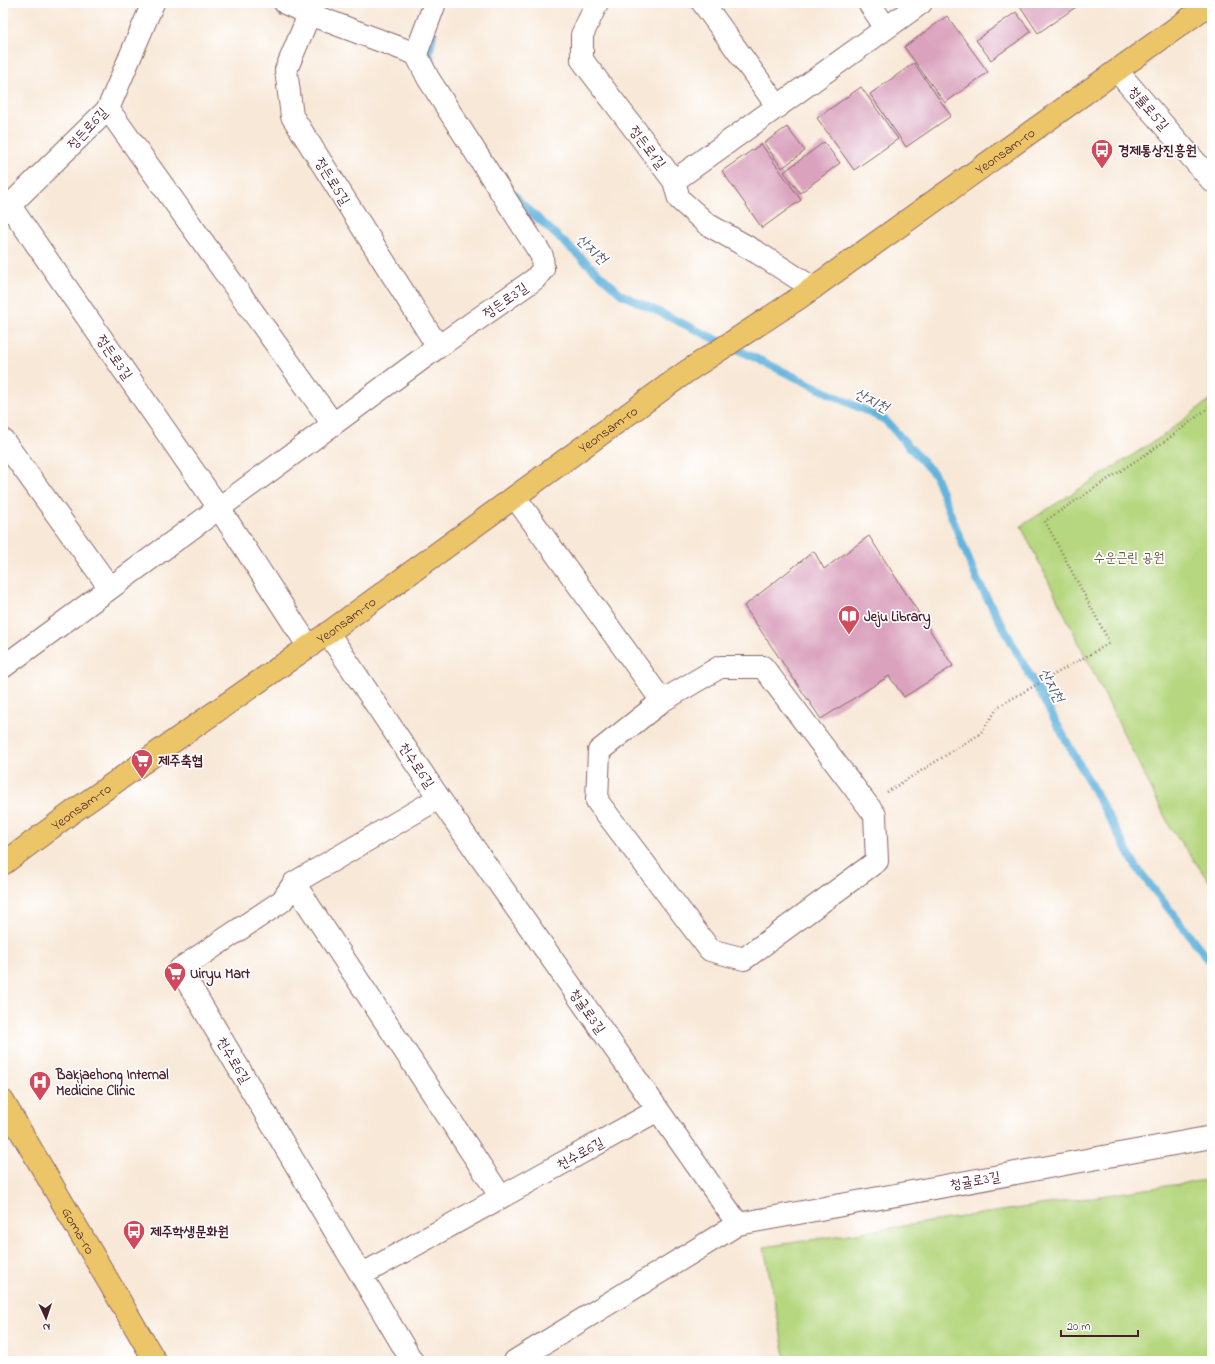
<svg xmlns="http://www.w3.org/2000/svg" width="1215" height="1364" viewBox="0 0 1215 1364" font-family="'Indie Flower','Poor Story',sans-serif">
	<rect width="100%" height="100%" fill="#fff"/>
	<filter id="ink" filterUnits="userSpaceOnUse"><feTurbulence type="fractalNoise" baseFrequency=".025" numOctaves="2"/><feDisplacementMap in="SourceGraphic" scale="8" xChannelSelector="R" yChannelSelector="G"/><feConvolveMatrix kernelMatrix="1 2 1 2 8 2 1 2 1" color-interpolation-filters="sRGB"/></filter>
	<filter id="wash" filterUnits="userSpaceOnUse"><feTurbulence type="fractalNoise" baseFrequency=".012" numOctaves="4" result="noise"/><feDisplacementMap in="SourceGraphic" scale="16" xChannelSelector="R" yChannelSelector="G"/><feGaussianBlur stdDeviation="0.9" result="paint"/><feColorMatrix in="noise" values="0 0 0 0 0 0 0 0 0 0 0 0 0 0 0 0 0 1.4 0 .05"/><feComposite in="paint" operator="in"/></filter>
	<g filter="url(#wash)">
		<rect width="100%" height="100%" fill="#f8e8d7"/>
		<path fill="#b6d77f" stroke="#807b55" d="M1212 398V885L1171 829 1021 526 1161 437Z
			M1212 1179V1361H786L764 1247Z"/>
		<g fill="none" stroke-linecap="round" stroke-linejoin="round">
			<path stroke="#62b3dd" stroke-width="8" d="M433 35 429 54 435 70
				M514 194 521 203 621 294 885 420 935 475 977 580 1137 868 1212 964"/>
		</g>
		<g id="blocks">
			<path fill="#daa2bd" d="M1018 3H1078L1079 5 1038 33Z
				M1016 12 1031 32 991 60 976 40Z
				M947 16 988 72 945 103 904 47Z
				M914 63 951 116 906 147 870 94Z
				M861 87 898 139 854 170 817 118Z
				M787 127 805 151 782 168 764 143Z
				M824 142 840 163 800 193 784 172Z
				M761 144 801 200 762 228 722 171Z
				M869 536 953 666 904 697 889 676 821 719 744 606 814 551 824 569Z"/>
		</g>
	</g>
	<g filter="url(#ink)">
		<use href="#blocks" fill-opacity="0" stroke="#876567" stroke-width="1"/>
		<g fill="none" stroke-linecap="round" stroke-linejoin="round">
			<g stroke="#876567" stroke-width="24">
				<path id="minor" d="M285 3 309 14 416 54
					M314 3 286 70 292 116 438 347
					M597 3 582 35V60L674 181 921 3
					M703 3 778 107
					M869 3 886 28
					M1117 71 1212 181
					M108 109 333 424
					M674 181 679 199 707 224 758 253 813 288
					M10 206 219 508 309 647
					M3 212 108 109 153 3
					M3 440 110 588
					M515 497 662 701 599 751 597 801 710 950 744 959 877 861 875 815 763 667H720L662 701
					M328 633 439 798 738 1224
					M3 667 438 347 535 279 543 269 542 256 428 78 416 54 435 3
					M294 883 501 1197
					M361 1275 658 1110
					M412 1361 180 969 282 901 294 883 439 798
					M515 1361 738 1224 1212 1137"/>
			</g>
			<g stroke="#876567" stroke-width="24">
				<g id="major">
					<path id="s1" d="M3 864 74 811 328 633 686 372 799 298 1211 3"/>
					<path id="s2" d="M3 1101 155 1361"/>
				</g>
			</g>
			<path stroke="#876567" stroke-width="2.5" stroke-dasharray="1 3" stroke-linecap="butt" d="M887 792 980 734 999 706 1110 643 1045 521 1164 442 1212 405"/>
			<use href="#minor" stroke="#fff" stroke-width="22"/>
			<use href="#major" stroke="#edc569" stroke-width="22"/>
		</g>
	</g>
	<defs>
		<g id="bus-pin" transform="scale(1.15)"><path d="M0 17L-7.5 6A9.5 9.5 0 1 1 7.5 6Z" fill="#d1495b" stroke="#fff"/><path d="M-5-6H5V4H4V6H2V4H-2V6H-4V4H-5ZM-3.5-4V0h7V-4ZM-3.5 1.2v1.5H-2V1.2ZM2 1.2v1.5H3.5V1.2Z" fill="#fff"/></g>
		<g id="library-pin" transform="scale(1.15)"><path d="M0 17L-7.5 6A9.5 9.5 0 1 1 7.5 6Z" fill="#d1495b" stroke="#fff"/><path d="M-6-4Q-3-5.5-.7-3.5V5Q-3 3-6 4ZM6-4Q3-5.5 .7-3.5V5Q3 3 6 4Z" fill="#fff"/></g>
		<g id="supermarket-pin" transform="scale(1.15)"><path d="M0 17L-7.5 6A9.5 9.5 0 1 1 7.5 6Z" fill="#d1495b" stroke="#fff"/><path d="M-6-5.5h2.5l.6 2H6L4.5 2H-2.5L-4.4-4H-6ZM-1.5 3.2a1.3 1.3 0 1 0 .1 0ZM3 3.2a1.3 1.3 0 1 0 .1 0Z" fill="#fff"/></g>
		<g id="hospital-pin" transform="scale(1.15)"><path d="M0 17L-7.5 6A9.5 9.5 0 1 1 7.5 6Z" fill="#d1495b" stroke="#fff"/><path d="M-5-5h3v3.5h4V-5h3V5h-3V1.5h-4V5h-3Z" fill="#fff"/></g>
	</defs>
	<g fill-rule="evenodd">
		<use href="#bus-pin" x="1102" y="150"/>
		<use href="#library-pin" x="849" y="616"/>
		<use href="#supermarket-pin" x="142" y="760"/>
		<use href="#supermarket-pin" x="175" y="973"/>
		<use href="#hospital-pin" x="40" y="1082"/>
		<use href="#bus-pin" x="134" y="1231"/>
	</g>
	<g text-anchor="middle" stroke-width="3.5" stroke-linejoin="round" paint-order="stroke">
		<g font-size="14" fill="#4a1f2b" stroke="#fff">
			<text transform="translate(1149 108) rotate(49)" y="5">청률로5길</text>
			<text transform="translate(87 128) rotate(-47)" y="5">정든로6길</text>
			<text transform="translate(648 147) rotate(53)" y="5">정든로1길</text>
			<text dy="5" stroke="none"><textPath href="#s1" startOffset="1230">Yeonsam-ro</textPath></text>
			<text transform="translate(333 181) rotate(58)" y="5">정든로5길</text>
			<text transform="translate(505 300) rotate(-35)" y="5">정든로3길</text>
			<text transform="translate(115 357) rotate(55)" y="5">정든로3길</text>
			<text dy="5" stroke="none"><textPath href="#s1" startOffset="745">Yeonsam-ro</textPath></text>
			<text dy="5" stroke="none"><textPath href="#s1" startOffset="421">Yeonsam-ro</textPath></text>
			<text transform="translate(417 765) rotate(56)" y="5">천수로6길</text>
			<text dy="5" stroke="none"><textPath href="#s1" startOffset="97">Yeonsam-ro</textPath></text>
			<text transform="translate(588 1011) rotate(55)" y="5">청귤로3길</text>
			<text transform="translate(234 1060) rotate(59)" y="5">천수로6길</text>
			<text transform="translate(580 1153) rotate(-29)" y="5">천수로6길</text>
			<text transform="translate(975 1180) rotate(-10)" y="5">청귤로3길</text>
			<text dy="5" stroke="none"><textPath href="#s2" startOffset="150">Goma-ro</textPath></text>
		</g>
		<g font-size="14" font-weight="bold" fill="#4a1f2b" stroke="#fff" text-anchor="start">
			<text x="1118" y="155">경제통상진흥원</text>
			<text x="864" y="621">Jeju Library</text>
			<text x="158" y="765">제주축협</text>
			<text x="190" y="978">Uiryu Mart</text>
			<text x="56" y="1079">Bakjaehong Internal<tspan x="56" dy="16">Medicine Clinic</tspan></text>
			<text x="150" y="1236">제주학생문화원</text>
		</g>
		<g font-size="14" fill="#6a5644" stroke="#fff">
			<text x="1129" y="562">수운근린 공원</text>
		</g>
		<g font-size="15" font-style="italic" fill="#545a72" stroke="#fff">
			<text transform="translate(592 249) rotate(42)" y="5">산지천</text>
			<text transform="translate(872 400) rotate(27)" y="5">산지천</text>
			<text transform="translate(1052 685) rotate(61)" y="5">산지천</text>
		</g>
	</g>
	<rect width="1215" height="1364" fill="none" stroke="#fff" stroke-width="16"/>
	<g transform="translate(46 1318) rotate(177)" stroke="#ffffff" stroke-width="3" paint-order="stroke">
	<path d="M0-3L7 15L0 10L-7 15Z" fill="#4a1f2b"/>
	<text y="-6" font-size="11" font-weight="bold" text-anchor="middle" fill="#4a1f2b">N</text>
	</g>
	<path d="M1061 1330v6h77v-6" fill="none" stroke="#4a1f2b" stroke-width="2"/>
	<text x="1067" y="1330" font-size="12" fill="#4a1f2b" stroke="#ffffff" stroke-width="3" paint-order="stroke">20 m</text>
</svg>
